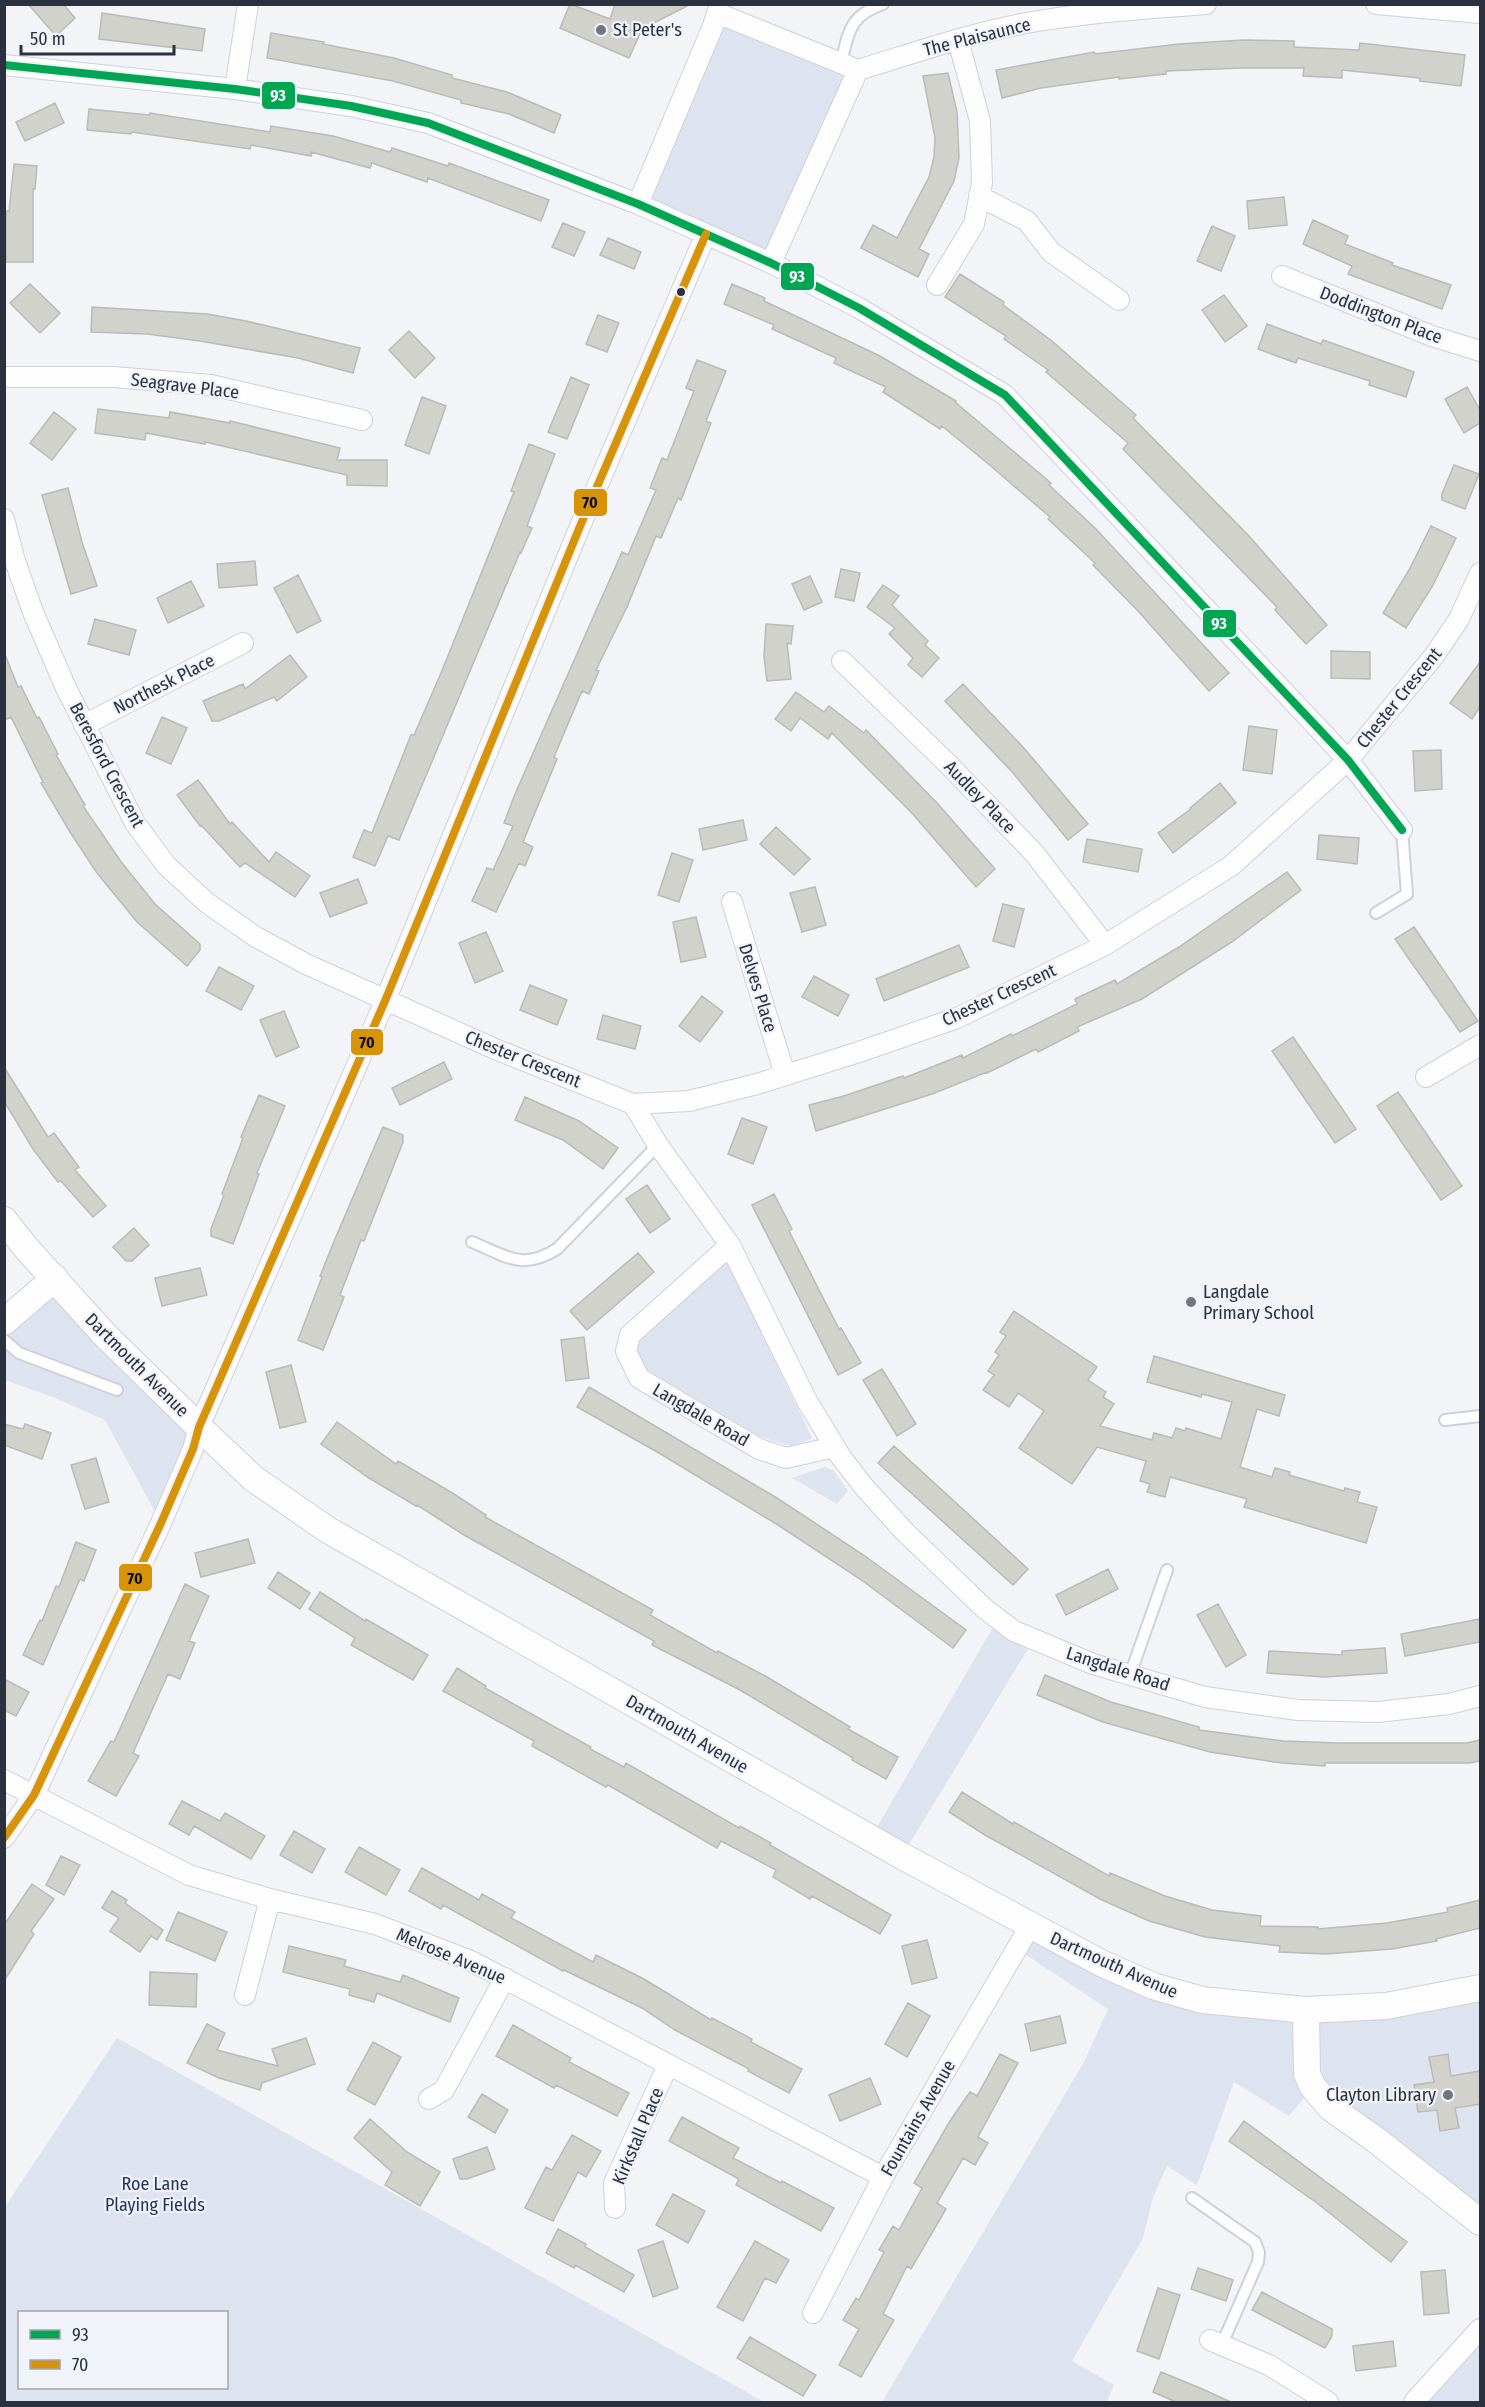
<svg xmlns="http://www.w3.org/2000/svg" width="1485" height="2407" viewBox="0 0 1485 2407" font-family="'Fira Sans Condensed',sans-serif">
	<rect width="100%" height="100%" fill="#f2f4f8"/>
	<path fill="#dde4f0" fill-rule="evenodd" d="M717 13 858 70 771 263 638 204Z
		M725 1257 812 1438 793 1447 758 1436 641 1366C636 1354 634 1348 640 1336Z
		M55 1278 199 1427 161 1523 105 1420 55 1398 5 1380 4 1323Z
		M825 1467 834 1471 848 1491 837 1504 792 1478Z
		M996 1622 1034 1639 902 1856 873 1834Z
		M1030 1926 1101 1963 1263 2007 1480 1988V2222L1313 2087 1289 2116 1234 2082 1197 2185 1167 2166 1153 2197 1143 2238 1072 2361 1114 2385 1107 2402H882L1058 2106 1084 2062 1108 2009 1017 1949Z
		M117 2038 764 2402H5V2207ZM20 2312H226V2388H20Z
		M1480 2329V2402H1414Z"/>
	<path fill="#d2d2cd" stroke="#babbb5" stroke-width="1.5" d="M28 4H63L75 18 56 36Z
		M570 4 610 19 615 4H691L642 29 629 58 560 28Z
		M102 13 205 29 202 51 99 39Z
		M271 33 324 42 323 44 394 58 452 75V78L507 92 561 115 554 133 509 114 461 103V100L393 81 267 58Z
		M1243 40 1294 41V47L1359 50 1360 43 1465 55 1461 86 1420 81V78L1342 70V78L1303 76 1304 68H1242L1166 71V74L1119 79V77L1041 88 1002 98 996 70 1094 52 1095 54 1179 44Z
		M948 73 957 112 959 158 954 181 919 249 929 254 918 277 861 248 873 225 897 238 929 177 934 157 935 138 923 76Z
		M55 103 64 123 25 141 16 122Z
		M89 109 149 115 150 113 270 132 271 126 333 136 390 152 392 148 448 166 449 163 549 200 541 221 428 178 427 182 372 163 370 168 311 152V156L251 145 250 149 132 132 131 134 87 130Z
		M14 164 37 166 35 189H33V262H6V211H9Z
		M1284 197 1287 225 1249 229 1247 201Z
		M1313 220 1348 236 1345 244 1393 263 1392 265 1451 285 1442 309 1348 274 1352 266 1303 244Z
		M563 223 585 232 574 256 552 247Z
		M1212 226 1235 236 1221 271 1197 261Z
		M608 238 641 252 634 269 600 255Z
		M960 274 1004 302 1003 305 1052 341 1136 415 1133 418 1249 536 1327 625 1306 644 1275 610 1277 607 1123 449 1128 443 1046 372 1048 370 1004 339 1006 336 945 297Z
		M30 284 60 313 40 333 10 303Z
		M732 284 765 298 764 301 880 356 956 401 955 402 1051 483 1049 485 1096 529 1229 673 1209 691 1138 611 1093 565 1095 563 1048 519 1050 517 992 467 942 426 940 429 883 392 886 387 834 363 836 358 772 329 774 325 724 304Z
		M1224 295 1247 326 1225 342 1202 310Z
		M92 307 207 314 246 321 360 348 353 373 298 358 200 341 147 334 91 332Z
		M598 315 619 323 607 352 586 344Z
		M1267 324 1321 344 1323 340 1414 372 1406 397 1369 385 1370 381 1298 358 1296 363 1258 349Z
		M409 331 435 358 415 378 389 350Z
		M697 360 726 371 706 421 711 423 681 500 678 498 661 538 656 536 627 607 596 670 599 671 589 694 582 691 554 757 557 759 523 842 533 847 525 866 519 863 496 912 472 901 487 868 493 870 513 826 504 823 515 794 622 552 628 555 656 490 650 488 662 458 667 460 694 391 686 388Z
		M571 377 589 385 567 439 548 432Z
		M1467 387 1480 410V423L1464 433 1445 399Z
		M422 397 446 406 429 454 405 445Z
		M98 409 169 418 170 412 230 423V421L340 448 337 460H387V486L347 485V475L205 442V444L146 433 145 440 95 433Z
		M54 412 76 429 52 460 30 443Z
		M529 444 555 454 527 526 532 528 521 553 520 552 399 840 388 836 375 866 353 857 364 830 372 833 411 735H414L441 673 514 492 511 491Z
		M1454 465 1479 474 1465 509 1442 500V494Z
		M68 488 82 542 97 586 71 594 42 495Z
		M1431 526 1456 538 1432 587 1406 628 1383 613 1409 570Z
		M255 561 257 585 219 588 217 564Z
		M841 569 860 573 854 601 835 597Z
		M298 575 321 621 297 633 274 588Z
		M810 576 822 602 804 610 792 584Z
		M191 581 204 606 168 623 157 598Z
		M883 585 899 596 892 605 928 641 925 645 939 658 922 677 908 665 913 658 889 634 895 628 867 607Z
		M95 619 136 630 129 655 88 644Z
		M766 624 793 626 791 644 787 643 791 679 767 681 764 656Z
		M1331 651 1370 652V679L1331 678Z
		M290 655 307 677 277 701 274 697 219 721H212L203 701 243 684 245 689Z
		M4 657H6L18 687 21 686 37 718 39 717 58 754 56 755 85 805 83 806 122 863 155 904 200 944V950L187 966 137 922 97 873 70 832 41 783 43 782 11 717 4 720Z
		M1480 662V707L1472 719 1450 703Z
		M963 684 1023 747 1088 824 1068 840 1013 773 945 701Z
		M796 692 824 712 829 706 864 733 866 730 938 804 995 869 976 887 910 811 832 733 828 739 800 718 791 731 775 719Z
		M162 717 187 728 171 764 146 753Z
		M1249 726 1277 730 1272 774 1243 770Z
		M1441 750 1442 789 1415 791 1413 751Z
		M198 780 230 824 232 822 269 862 276 852 310 876 295 897 245 863 240 867 201 825 200 826 177 795Z
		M1220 783 1236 803 1173 853 1158 833 1191 809 1190 808Z
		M743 820 747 840 703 850 699 829Z
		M776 827 810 859 794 875 760 844Z
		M1319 835 1359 838 1357 864 1317 859Z
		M1087 839 1142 849 1138 872 1083 862Z
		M672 853 693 860 679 902 658 895Z
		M1287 872 1301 890 1232 942 1142 999 1077 1027 1079 1031 1038 1052 1036 1049 987 1073V1072L932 1094 816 1131 809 1105 844 1096 903 1076 904 1078 962 1055 963 1058 1011 1034 1012 1036 1077 1004 1075 999 1115 980 1117 984 1179 947Z
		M358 879 367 903 330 917 320 893Z
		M815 887 826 925 802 932 790 893Z
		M1003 904 1024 909 1014 947 993 941Z
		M696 917 706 957 681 962 673 922Z
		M1414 927 1478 1021 1460 1032 1395 939Z
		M486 932 503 971 475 983 459 943Z
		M959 945 969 967 884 1001 876 979Z
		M219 967 254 986 241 1010 206 991Z
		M814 976 849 995 838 1016 802 997Z
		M530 985 567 1000 557 1025 520 1010Z
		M702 996 723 1012 700 1042 679 1026Z
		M284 1011 299 1047 276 1057 260 1020Z
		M603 1015 641 1026 635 1049 597 1039Z
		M1293 1037 1356 1129 1335 1143 1272 1051Z
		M444 1062 452 1079 400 1105 392 1088Z
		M4 1067 48 1137 54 1133 79 1167 75 1170 106 1206 93 1217 61 1181 58 1182 33 1149 4 1101Z
		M1398 1092 1462 1186 1441 1200 1377 1106Z
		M259 1095 285 1106 257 1173 259 1174 233 1244 211 1236V1229L224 1195 222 1194 243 1138 241 1137Z
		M525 1097 579 1121 618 1148 603 1169 563 1140 515 1120Z
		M742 1118 767 1127 753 1164 728 1154Z
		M383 1127 403 1135V1142L364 1241 361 1240 340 1295 344 1297 323 1350 298 1340 322 1277 320 1276 335 1239Z
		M647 1185 670 1219 650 1233 626 1199Z
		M774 1194 792 1229 789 1231 839 1329 841 1328 861 1363 838 1375 752 1205Z
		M134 1228 149 1245 132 1261H126L113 1247Z
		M638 1253 654 1272 587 1330 570 1311Z
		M200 1268 207 1295 162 1306 155 1278Z
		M1014 1311 1097 1367 1088 1380 1106 1392 1103 1397 1114 1404 1100 1426 1152 1440 1154 1433 1172 1438 1176 1428 1185 1431 1186 1428 1221 1439 1232 1402 1202 1394 1201 1397 1147 1382 1154 1356 1285 1395 1279 1416 1257 1409 1240 1467 1272 1477 1275 1468 1290 1472 1289 1475 1344 1491 1345 1488 1360 1492 1357 1502 1377 1507 1366 1543 1244 1507 1247 1499 1170 1477 1165 1497 1147 1492 1150 1484 1140 1481 1146 1461 1097 1447 1072 1484 1019 1448 1044 1411 1018 1393 1009 1407 983 1390 994 1375 988 1371 999 1355 995 1352 1006 1336 1000 1332Z
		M584 1337 589 1378 566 1381 561 1340Z
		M291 1365 306 1422 280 1428 266 1372Z
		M882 1369 916 1424 897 1436 863 1380Z
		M589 1387 777 1498 865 1556 966 1630 953 1648 860 1579 778 1525 659 1453 577 1407Z
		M337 1422 396 1464 398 1461 454 1494 486 1515 485 1517 653 1610 650 1615 717 1653 718 1651 767 1677 850 1727 848 1729 898 1757 886 1779 852 1760 853 1758 740 1690 652 1645 654 1641 464 1535 417 1505 416 1506 369 1478 321 1444Z
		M4 1424 23 1429 25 1424 51 1433 42 1459 4 1445Z
		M894 1446 1028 1569 1013 1585 878 1463Z
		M96 1458 109 1502 85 1509 71 1465Z
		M248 1539 255 1563 201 1577 195 1553Z
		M76 1542 96 1550 84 1581 80 1579 43 1665 23 1655 40 1620 42 1621 56 1586 59 1587Z
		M1108 1569 1118 1589 1066 1615 1056 1595Z
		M278 1572 310 1593 300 1609 268 1588Z
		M185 1584 209 1596 189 1641 195 1643 180 1679 168 1674 133 1753 139 1756 116 1796 88 1781 111 1741 114 1742Z
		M320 1592 365 1621 366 1619 428 1655 413 1680 351 1645 355 1638 309 1609Z
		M1218 1604 1246 1655 1226 1667 1197 1615Z
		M1480 1619V1642L1405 1656 1401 1634Z
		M1385 1648 1387 1673 1324 1677 1267 1673 1269 1651 1342 1655V1651Z
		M457 1668 486 1686 485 1688 591 1747 590 1749 624 1767 626 1763 739 1828 740 1826 771 1843 770 1845 891 1915 880 1934 812 1896 810 1899 773 1877 776 1870 721 1841 717 1848 608 1785 606 1787 532 1746 534 1741 443 1691Z
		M1045 1675 1111 1702 1199 1727V1730L1284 1741 1339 1743H1467L1480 1740V1761L1470 1763H1325V1766L1282 1763 1210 1752 1103 1722 1037 1695Z
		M4 1679 29 1692 16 1716 4 1710Z
		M962 1792 1013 1824 1014 1822 1109 1876 1110 1873 1165 1896 1212 1910 1261 1916 1260 1926 1318 1927V1929L1387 1923 1448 1912 1447 1908 1480 1900V1928L1436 1939 1437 1941 1392 1949 1326 1954 1279 1952 1280 1946 1205 1937 1149 1921 1100 1899 985 1835 949 1812Z
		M182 1801 220 1821 225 1813 265 1836 251 1859 194 1826 189 1835 169 1824Z
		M294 1831 325 1849 312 1873 280 1855Z
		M359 1847 400 1870 386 1895 345 1872Z
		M61 1856 80 1865 64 1895 46 1885Z
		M422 1868 479 1900 482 1894 515 1912 511 1918 593 1962 596 1955 644 1979 711 2020 712 2018 752 2039 751 2042 802 2069 789 2093 748 2071 749 2069 675 2030 642 2008 564 1970 563 1971 443 1905 441 1909 409 1891Z
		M32 1884 54 1899 31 1931 34 1934 4 1981V1925Z
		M112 1891 127 1900 125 1903 163 1930 157 1940 151 1936 140 1952 110 1931 119 1918 102 1908Z
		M178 1912 227 1932 215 1961 166 1940Z
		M927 1940 937 1978 912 1984 902 1946Z
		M289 1946 346 1960 344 1966 400 1982 403 1975 459 1998 450 2022 377 1993 374 2002 349 1995 350 1989 283 1972Z
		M150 1972 197 1974 196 2007 149 2005Z
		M908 2003 930 2016 907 2057 885 2044Z
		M1060 2016 1066 2043 1031 2051 1025 2024Z
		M207 2024 225 2033 217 2050 278 2066 272 2049 306 2038 315 2064 262 2083 260 2090 219 2078 187 2063Z
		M513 2025 571 2058 569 2062 629 2093 617 2116 556 2085 554 2088 496 2056Z
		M373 2042 401 2057 375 2105 347 2090Z
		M1000 2054 1018 2063 978 2137 988 2143 975 2165 963 2158 937 2203 946 2209 911 2269 907 2266 883 2314 894 2320 861 2377 839 2365 859 2329 843 2320 856 2298 859 2300 884 2252 879 2250 893 2226 899 2230 922 2188 914 2183 950 2121 970 2092 977 2096Z
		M1448 2054 1451 2076 1480 2071V2104L1455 2108 1459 2128 1440 2131 1437 2110 1418 2112 1414 2085 1434 2082 1429 2057Z
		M870 2078 881 2104 840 2121 829 2095Z
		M482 2094 508 2110 495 2133 468 2117Z
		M682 2117 739 2148 733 2158 781 2183 782 2181 834 2208 821 2231 736 2185 739 2179 669 2141Z
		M370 2119 407 2152 440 2172 420 2206 385 2185 392 2172 354 2138Z
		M1244 2121 1407 2242 1391 2262 1317 2203 1229 2141Z
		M572 2135 601 2151 586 2177 578 2172 553 2221 525 2208 546 2167 552 2170Z
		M487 2147 495 2169 467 2179H460L453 2159Z
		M673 2194 705 2211 688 2243 656 2225Z
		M558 2229 586 2244 585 2247 634 2275 624 2292 575 2265 574 2268 546 2253Z
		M663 2241 678 2288 653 2297 638 2250Z
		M755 2241 789 2260 776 2283 765 2278 743 2321 717 2307Z
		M1198 2268 1233 2280 1226 2301 1191 2289Z
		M1445 2270 1449 2313 1424 2315 1421 2272Z
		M1158 2288 1180 2295 1159 2359 1137 2351Z
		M1262 2292 1332 2329V2336L1325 2348 1252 2310Z
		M750 2337 816 2375 803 2396 737 2358Z
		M1393 2341 1396 2366 1356 2371 1353 2346Z
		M1161 2372 1200 2388 1233 2403H1178L1153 2392Z"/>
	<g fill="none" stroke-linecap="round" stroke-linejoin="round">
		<g stroke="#cdd1d9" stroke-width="14">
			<path id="service" d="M841 63C849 31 849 16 883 4
				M1376 913 1407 894 1402 830
				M472 1242C506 1256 522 1271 557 1249L658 1145
				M4 1340 19 1353 117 1390
				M1445 1420 1480 1416
				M1130 1675 1167 1570
				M1192 2198 1255 2242 1259 2252 1258 2262 1222 2344"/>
		</g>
		<g stroke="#cdd1d9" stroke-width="22">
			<path id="minor" d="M1376 4 1480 13
				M4 65 235 89 351 106 428 123 638 204 771 263 859 308 1005 395 1348 760 1402 830
				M858 70C917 52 977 31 1038 21 1093 12 1150 8 1206 4
				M235 89 248 4
				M979 196 1027 221 1051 252 1119 300
				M638 204 713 26 717 13 858 70 771 263
				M1282 276 1432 336 1480 351
				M937 285 974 224 982 183 980 121 958 40
				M4 377H113L211 385 362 420
				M4 519 14 558 33 612 66 688 135 823 166 865 207 903 256 937 306 964 495 1049 633 1104 689 1101 757 1084 859 1052 957 1018 1105 945 1231 866 1348 760 1434 656 1459 619 1480 573
				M842 661 948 764 1034 853 1105 945
				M84 725 243 643
				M732 902 785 1075
				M1426 1077 1480 1045
				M633 1104 658 1145 730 1245 807 1401 841 1457 865 1488 904 1531 985 1609 1014 1631 1093 1664 1205 1697 1298 1710 1378 1712 1449 1704 1480 1696
				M730 1245 630 1335 626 1351 639 1378 759 1449 786 1458 834 1447
				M4 1780 189 1875 270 1899 375 1924 471 1961 883 2177
				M4 1838 34 1795 161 1523 193 1449 199 1427 385 1001 581 524 706 234
				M245 1995 270 1899
				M429 2099 444 2090 505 1978
				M615 2208 614 2183 668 2065
				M813 2313 883 2177 1030 1926
				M1210 2340 1269 2365 1328 2402
				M1414 2402 1480 2329"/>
		</g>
		<g stroke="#cdd1d9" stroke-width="28">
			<path id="tertiary" d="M4 1220 27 1249 106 1336 199 1427 254 1479 328 1530 902 1856 1101 1963 1153 1986 1202 2000 1306 2010 1386 2006 1480 1988
				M4 1322 55 1278
				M1306 2010 1307 2074 1313 2087 1331 2108 1376 2140 1480 2222"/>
		</g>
		<use href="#service" stroke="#fdfdfe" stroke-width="10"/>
		<use href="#minor" stroke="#fdfdfe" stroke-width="20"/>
		<use href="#tertiary" stroke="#fdfdfe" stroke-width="26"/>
		<g stroke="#f0f3fa" stroke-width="12">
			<path id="bus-1" d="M4 65 235 89 351 106 428 123 638 204 771 263 859 308 1005 395 1348 760 1402 830"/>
		</g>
		<g stroke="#f0f3fa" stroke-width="12">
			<path id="bus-2" d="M4 1838 34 1795 161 1523 193 1449 199 1427 385 1001 581 524 706 234"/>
		</g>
		<use href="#bus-1" stroke="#00a651" stroke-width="8"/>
		<use href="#bus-2" stroke="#d89409" stroke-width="8"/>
	</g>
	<g fill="#71757f" stroke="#f0f3fa" stroke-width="2">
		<circle cx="601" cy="30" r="6"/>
		<circle cx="1191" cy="1302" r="6"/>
		<circle cx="1448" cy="2095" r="6"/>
	</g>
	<circle fill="#2b313e" stroke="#f0f3fa" stroke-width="2" cx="681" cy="292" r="5"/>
	<g text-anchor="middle" stroke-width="4.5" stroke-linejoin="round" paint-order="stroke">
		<g font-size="18" fill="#2b313e" stroke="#f0f3fa" text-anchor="start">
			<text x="613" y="36">St Peter's</text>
			<text x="1203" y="1298">Langdale<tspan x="1203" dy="21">Primary School</tspan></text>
			<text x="1436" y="2101" text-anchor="end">Clayton Library</text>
		</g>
		<g font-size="18" fill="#2b313e" stroke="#f0f3fa">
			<text transform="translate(977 37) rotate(-14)" y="6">The Plaisaunce</text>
			<text transform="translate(1381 315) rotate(21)" y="6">Doddington Place</text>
			<text transform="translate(185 386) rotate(7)" y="6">Seagrave Place</text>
			<text transform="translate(164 684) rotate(-27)" y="6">Northesk Place</text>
			<text transform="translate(1399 698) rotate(-51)" y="6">Chester Crescent</text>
			<text transform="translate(107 765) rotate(62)" y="6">Beresford Crescent</text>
			<text transform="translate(980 797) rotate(46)" y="6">Audley Place</text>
			<text transform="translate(758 988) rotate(73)" y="6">Delves Place</text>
			<text transform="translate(999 995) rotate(-25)" y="6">Chester Crescent</text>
			<text transform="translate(523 1059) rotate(22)" y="6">Chester Crescent</text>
			<text transform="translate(137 1365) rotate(45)" y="6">Dartmouth Avenue</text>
			<text transform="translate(701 1415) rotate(30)" y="6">Langdale Road</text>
			<text transform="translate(1118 1669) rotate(18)" y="6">Langdale Road</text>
			<text transform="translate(687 1734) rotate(30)" y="6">Dartmouth Avenue</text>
			<text transform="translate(451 1956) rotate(23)" y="6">Melrose Avenue</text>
			<text transform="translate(1114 1965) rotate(24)" y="6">Dartmouth Avenue</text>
			<text transform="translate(918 2118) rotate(-60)" y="6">Fountains Avenue</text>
			<text transform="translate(638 2136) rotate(-67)" y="6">Kirkstall Place</text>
		</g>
		<g font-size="18" fill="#23355c" stroke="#f0f3fa">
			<text x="155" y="2190">Roe Lane<tspan x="155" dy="21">Playing Fields</tspan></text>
		</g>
	</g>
	<g stroke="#f0f3fa" stroke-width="2">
		<rect x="261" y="81" width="35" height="29" rx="6" fill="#00a651"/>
		<rect x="780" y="262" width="35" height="29" rx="6" fill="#00a651"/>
		<rect x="573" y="488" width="35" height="29" rx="6" fill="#d89409"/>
		<rect x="1202" y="609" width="35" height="29" rx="6" fill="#00a651"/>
		<rect x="350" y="1028" width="34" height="28" rx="6" fill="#d89409"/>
		<rect x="118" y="1563" width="35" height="29" rx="6" fill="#d89409"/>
	</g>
	<g font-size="16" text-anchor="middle" font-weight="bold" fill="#fff">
		<text x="278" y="101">93</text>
		<text x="797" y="282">93</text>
		<text x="1219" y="629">93</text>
	</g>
	<g font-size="16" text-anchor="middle" font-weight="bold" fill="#111">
		<text x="590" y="508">70</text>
		<text x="367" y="1048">70</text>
		<text x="135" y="1584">70</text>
	</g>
	<rect width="1485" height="2407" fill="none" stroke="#2b313e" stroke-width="12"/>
	<rect x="18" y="2311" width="210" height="78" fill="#f0f3fa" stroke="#a1a5af" stroke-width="1.5"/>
	<rect x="30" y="2330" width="30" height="9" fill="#00a651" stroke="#a1a5af" stroke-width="1.5"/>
	<text x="72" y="2341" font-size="18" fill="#2b313e">93</text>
	<rect x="30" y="2360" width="30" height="9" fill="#d89409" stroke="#a1a5af" stroke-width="1.5"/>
	<text x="72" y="2371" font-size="18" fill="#2b313e">70</text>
	<path d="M21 45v9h153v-9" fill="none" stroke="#2b313e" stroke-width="3"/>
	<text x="30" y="45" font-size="18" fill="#2b313e" stroke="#f0f3fa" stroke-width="4.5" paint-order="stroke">50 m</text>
</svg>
